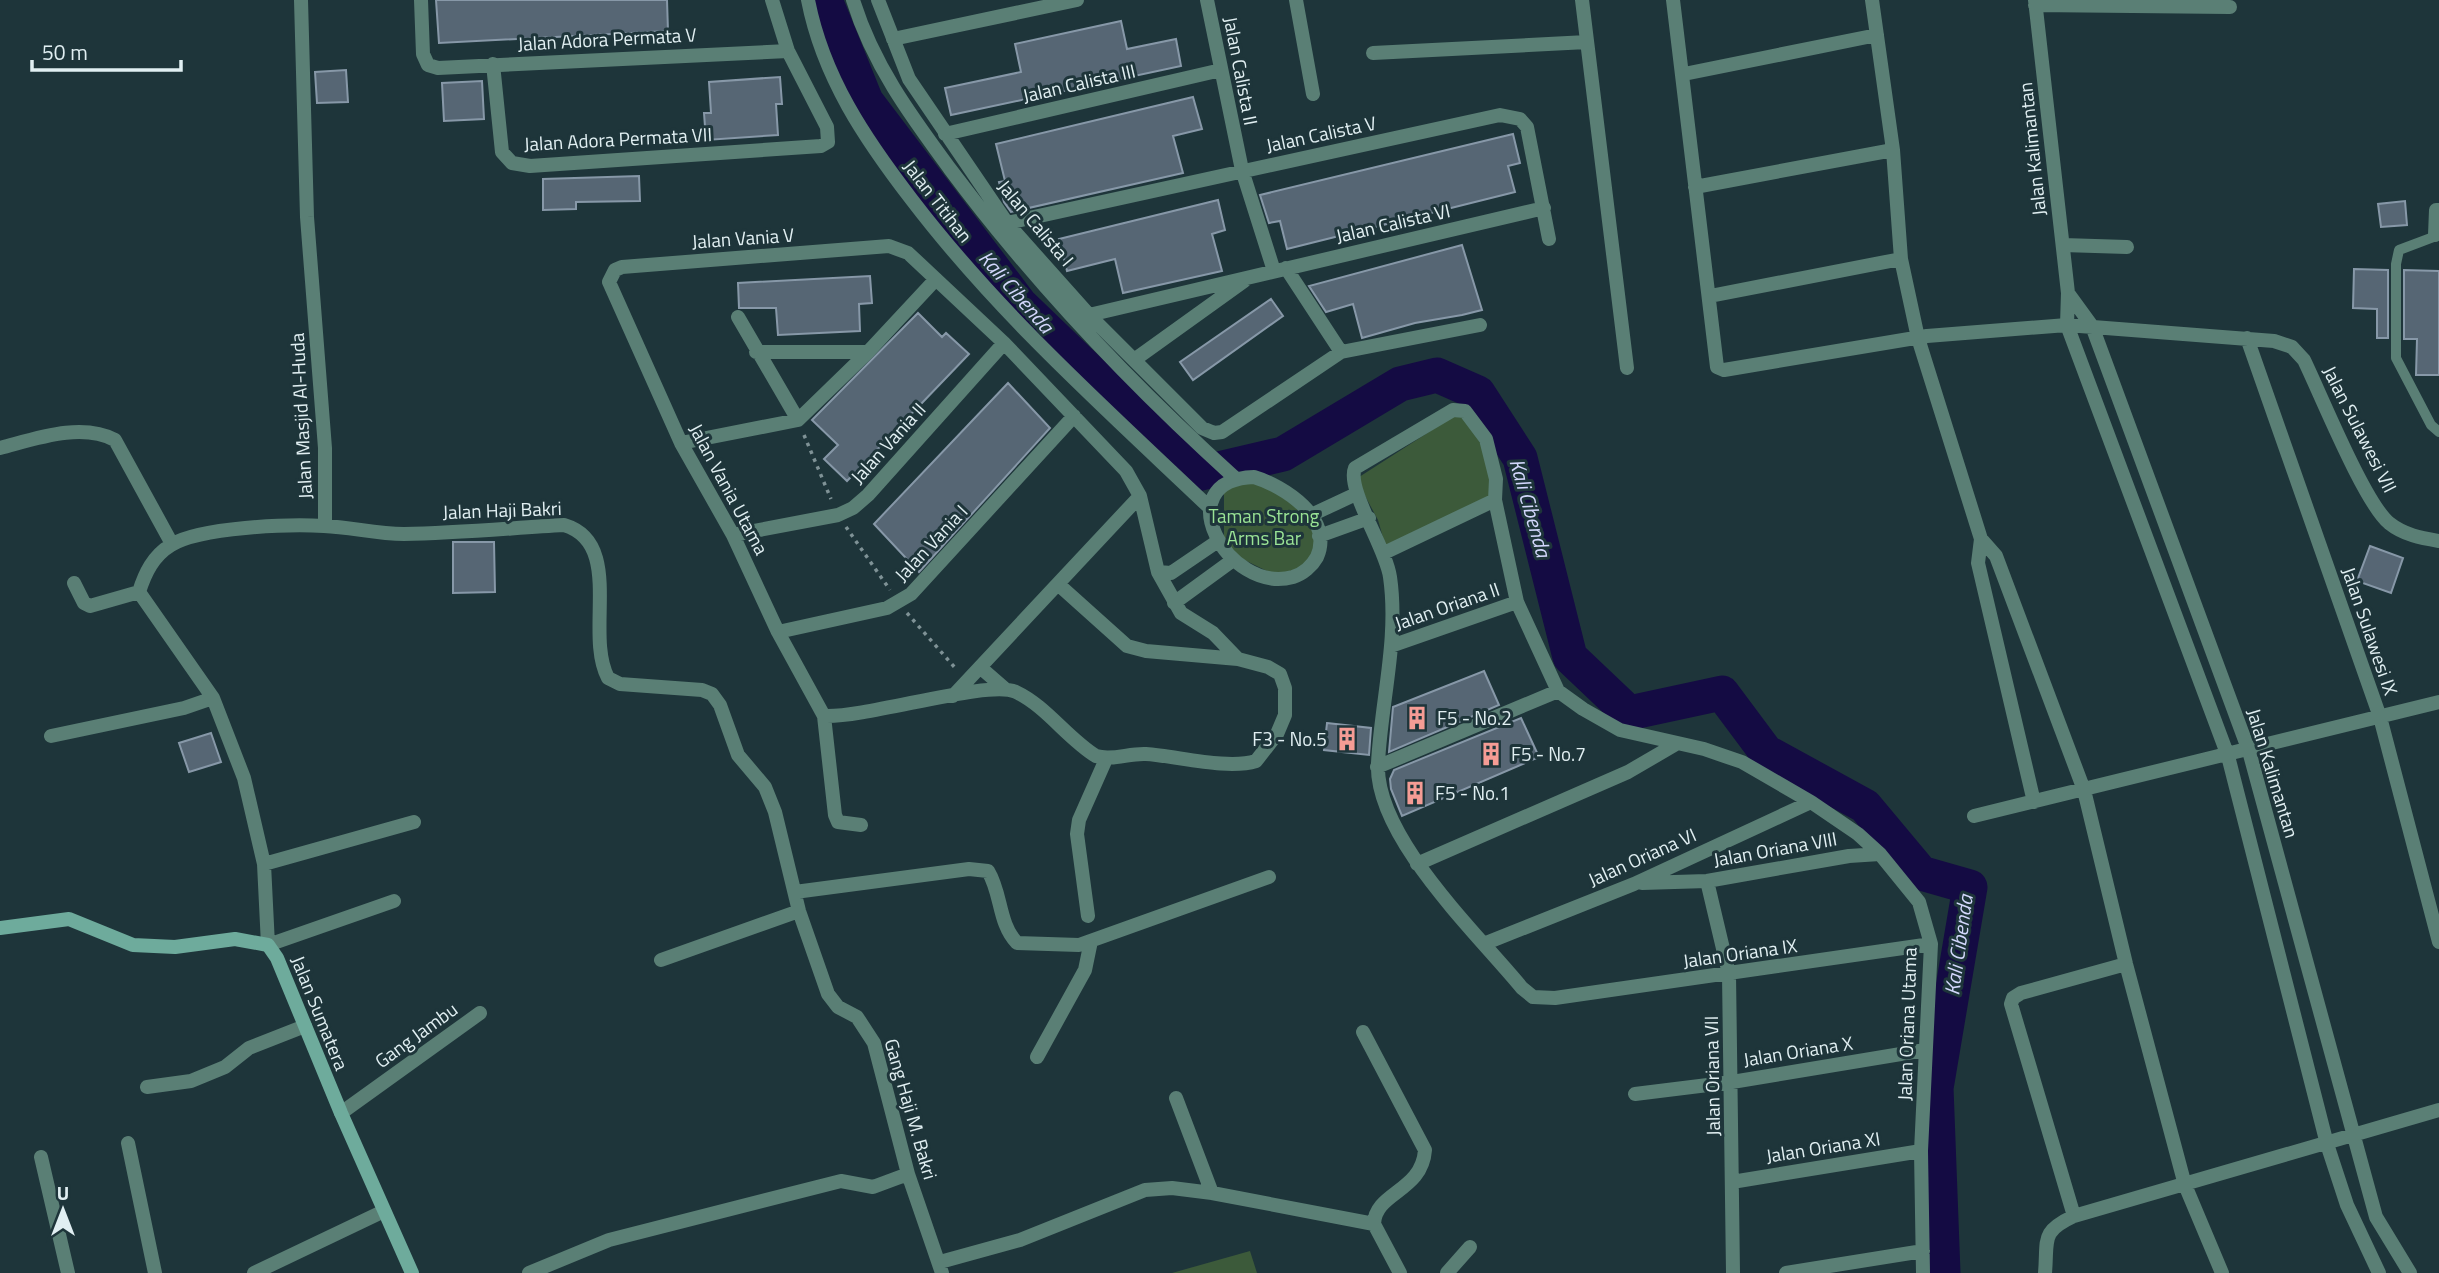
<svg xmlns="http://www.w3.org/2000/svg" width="2439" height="1273" viewBox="0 0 2439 1273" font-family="'Titillium Web',sans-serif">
	<rect width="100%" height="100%" fill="#1e353a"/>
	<path fill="#3c5a3a" d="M1460 412C1483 441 1493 460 1492 498L1386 548 1378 520 1356 479Z
		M1236 480 1287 491 1316 528 1312 565 1281 578 1224 550V484Z
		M1250 1251 1257 1273H1172Z"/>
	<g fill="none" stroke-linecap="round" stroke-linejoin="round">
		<path stroke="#140b43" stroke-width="35" d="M825 0 866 101 1020 304 1197 474 1283 454 1400 384 1437 375 1478 393 1520 458 1570 657 1629 713 1722 693 1766 752 1865 806 1921 873 1970 887 1936 1088 1943 1273"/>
	</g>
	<path fill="#566674" stroke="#8798a8" stroke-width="2" d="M436 0H667L668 31 439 43Z
		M1121 21 1127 49 1176 39 1181 66 951 115 945 88 1021 72 1015 44Z
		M346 70 348 102 317 103 315 72Z
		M780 77 782 104H776L778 135 706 140 704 113H711L709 82Z
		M482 81 484 119 444 121 442 83Z
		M1193 97 1202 129 1173 136 1183 173 1011 212 1004 202 999 182 1005 181 996 144Z
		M1513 134 1520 163 1508 166 1515 192 1287 249 1280 221 1269 223 1260 195Z
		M639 176 640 201 576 202V209L543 210V179Z
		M1218 200 1225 230 1212 234 1222 271 1123 293 1115 259 1067 271 1059 239Z
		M2405 201 2407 225 2381 227 2378 204Z
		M1462 245 1482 310 1462 315 1415 323 1362 338 1353 304 1326 312 1309 286Z
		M2354 269 2388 270V338H2377V309L2353 308Z
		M2404 270 2439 271V375H2416L2417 339H2404Z
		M870 276 872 303 859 304 860 331 778 335 776 308H739L738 283Z
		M1271 299 1283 316 1193 380 1180 362Z
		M918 313 942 337 946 333 969 354 847 481 824 459 838 445 812 420Z
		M1008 383 1050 428 919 572 874 524Z
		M453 542H494L495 592 453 593Z
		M2370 546 2403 558 2391 593 2357 581Z
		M1484 671 1499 705 1389 752 1393 707Z
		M1521 718 1539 757 1402 816 1391 789 1390 779 1394 770Z
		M1327 723 1371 728 1369 755 1324 750Z
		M211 733 221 762 189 772 179 743Z"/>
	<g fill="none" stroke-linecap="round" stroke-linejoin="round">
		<path stroke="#7f9296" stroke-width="3.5" stroke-dasharray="3.5 5" stroke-linecap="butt" d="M804 435 831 499
			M846 527 890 590
			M907 613 957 670"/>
		<path stroke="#5a7f75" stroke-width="10" d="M2439 235 2399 250 2396 264V358L2431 425 2439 432"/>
		<path stroke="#5a7f75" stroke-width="14" d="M301 0 307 217 325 448V526
			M421 0 423 54 428 65 438 68 788 51
			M808 0C823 77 865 139 912 200 999 314 1106 409 1210 508
			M853 0C873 65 911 116 950 169 1034 282 1131 384 1235 478
			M878 0 909 79 1007 223 1089 315 1202 428 1214 433 1222 432 1341 352 1480 325
			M1207 0 1242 170 1274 271
			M1296 0 1313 94
			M1582 0 1627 368
			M1673 0 1717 367 1724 370 1927 336 2067 325 2274 341 2292 347 2304 360C2321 395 2364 502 2389 523 2404 535 2421 538 2439 541
			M1872 0 1893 150 1901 259 1918 338 1981 539 1978 563 2034 802
			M2035 0 2068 293 2067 325 2228 756 2327 1144 2347 1205 2379 1273
			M2035 5 2230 7
			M893 39 1077 0
			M1373 53 1587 42
			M493 64 502 152 512 163 530 166 821 146 828 142 827 127 788 51 772 0
			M1684 74 1877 35
			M945 134 1221 70
			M1695 187 1893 150
			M1007 223 1500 115 1520 119 1527 127 1549 239
			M2435 235 2436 210H2439
			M2063 245 2127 247
			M889 246 908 253 1004 343 1126 471 1140 496 1158 572 1181 613 1213 633 1238 659 1268 667 1280 674 1285 688V715L1277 734 1256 761C1228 770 1177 756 1146 754 1129 753 1112 761 1096 756 1068 739 1046 706 1016 692 989 679 868 718 824 716L778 632 733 535 681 443 609 282 615 270 622 267Z
			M1286 268 1341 352
			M2068 293 2092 326 2249 751 2376 1217 2410 1273
			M1710 296 1901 259
			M1089 315 1544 208
			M738 317 798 420
			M2247 338 2380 717 2439 942
			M756 352H868
			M1134 360 1244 281
			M681 443 798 420 868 352 936 279
			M0 448C35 439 81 422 115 440L172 544
			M1254 477C1284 486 1334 518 1317 557 1312 566 1303 574 1293 577 1227 595 1166 480 1254 477Z
			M1311 515 1356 494
			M733 535 838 515 853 508 868 495 1004 343
			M1319 536 1369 518
			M1981 539 1996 556 2084 790 2126 964 2185 1185 2222 1273
			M1384 553 1495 500
			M1158 572 1171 573 1218 541
			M74 583 84 603 90 606 139 592
			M1059 585 1127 646 1146 651 1238 659
			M1174 603 1233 560
			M778 632 887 608 911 594 1074 416
			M1391 646 1517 602
			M981 668 1004 688
			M953 696 1140 496
			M824 716 835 815 838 822 861 825
			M51 736 184 708 213 698
			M1377 767 1558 691
			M1974 816 2439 702
			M264 864 414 822
			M1417 864 1628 772 1676 744
			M1707 881 1729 974 1733 1273
			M1642 883 1707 881 1849 856 1880 854
			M795 892 969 869 988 871C1002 894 998 923 1017 943L1079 945 1269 877
			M394 901 268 945 264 864 244 778 213 698 139 592C145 573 153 556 171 545 200 527 289 524 324 526 351 527 376 534 404 534 457 533 511 528 564 525 625 543 584 633 608 678L620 684 702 690 712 694 720 705 738 755 765 787 775 812 799 911 828 994 838 1007 857 1017 874 1043 908 1174 942 1273
			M1088 916 1077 834 1079 820 1106 759
			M1486 943 1634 884 1811 802
			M661 960 799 911
			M1363 1032 1425 1150C1422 1192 1375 1192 1374 1224L1400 1273
			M1037 1057 1085 970 1091 941
			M147 1087 191 1081 225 1067 249 1048 305 1026
			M1635 1094 1732 1082 1925 1050
			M1176 1098 1212 1193
			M341 1113 480 1013
			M128 1143 155 1273
			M41 1157 68 1273
			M1732 1182 1921 1151
			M2074 1216 2011 1004 2013 998 2021 993 2126 964
			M940 1262 1020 1240 1145 1190 1172 1188 1212 1193 1374 1224
			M254 1273 384 1211
			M529 1273 609 1240 841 1181 873 1187 908 1174
			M1447 1273 1470 1247
			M1786 1273 1923 1251
			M1923 1273 1921 1151 1931 944 1919 902 1880 854 1858 834 1811 802 1742 762 1704 749 1620 730 1583 709 1558 691 1517 602 1495 500 1496 479 1486 439 1465 411 1453 410 1355 468C1346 489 1386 548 1390 577 1399 639 1381 702 1378 763 1374 836 1477 933 1522 988L1533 997 1555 998 1931 944
			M2045 1273C2048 1239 2040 1232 2074 1216L2439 1110"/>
		<path stroke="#6eab9c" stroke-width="14" d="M0 928 69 919 133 945 175 947 235 939 268 945 277 958 341 1113 412 1273"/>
	</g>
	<defs>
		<g id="building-bare" transform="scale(1.89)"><path d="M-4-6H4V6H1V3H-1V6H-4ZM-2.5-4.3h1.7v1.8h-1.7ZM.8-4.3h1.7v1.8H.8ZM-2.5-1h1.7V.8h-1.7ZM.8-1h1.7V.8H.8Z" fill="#f59c95" stroke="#1e353a" stroke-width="2.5" paint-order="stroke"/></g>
	</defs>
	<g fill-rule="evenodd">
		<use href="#building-bare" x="1417" y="718"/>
		<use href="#building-bare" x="1347" y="739"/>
		<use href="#building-bare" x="1491" y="754"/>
		<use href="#building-bare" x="1415" y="793"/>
	</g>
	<g text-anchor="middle" stroke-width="6" stroke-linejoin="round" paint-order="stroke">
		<g font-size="19" fill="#e1eff2" stroke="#1e353a">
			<text transform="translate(607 39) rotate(-3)" y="7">Jalan Adora Permata V</text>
			<text transform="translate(1241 71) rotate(79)" y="7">Jalan Calista II</text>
			<text transform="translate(1079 83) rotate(-13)" y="7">Jalan Calista III</text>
			<text transform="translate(1321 134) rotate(-12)" y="7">Jalan Calista V</text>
			<text transform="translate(618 139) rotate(-3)" y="7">Jalan Adora Permata VII</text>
			<text transform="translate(2032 149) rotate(-96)" y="7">Jalan Kalimantan</text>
			<text transform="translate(938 201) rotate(52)" y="7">Jalan Titihan</text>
			<text transform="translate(1036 223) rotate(50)" y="7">Jalan Calista I</text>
			<text transform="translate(1393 223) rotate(-13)" y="7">Jalan Calista VI</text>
			<text transform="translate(743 238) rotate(-4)" y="7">Jalan Vania V</text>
			<text transform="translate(301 416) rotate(-93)" y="7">Jalan Masjid Al-Huda</text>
			<text transform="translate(2360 429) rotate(63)" y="7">Jalan Sulawesi VII</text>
			<text transform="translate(888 443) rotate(-48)" y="7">Jalan Vania II</text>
			<text transform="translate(729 489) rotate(62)" y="7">Jalan Vania Utama</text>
			<text transform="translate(502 510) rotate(-2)" y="7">Jalan Haji Bakri</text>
			<text transform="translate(931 543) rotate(-47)" y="7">Jalan Vania I</text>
			<text transform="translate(1447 606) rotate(-19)" y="7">Jalan Oriana II</text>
			<text transform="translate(2370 631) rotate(71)" y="7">Jalan Sulawesi IX</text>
			<text transform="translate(2273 773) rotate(73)" y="7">Jalan Kalimantan</text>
			<text transform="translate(1775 849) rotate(-10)" y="7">Jalan Oriana VIII</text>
			<text transform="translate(1642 857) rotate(-24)" y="7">Jalan Oriana VI</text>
			<text transform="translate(1740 953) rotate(-8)" y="7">Jalan Oriana IX</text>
			<text transform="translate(320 1013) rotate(68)" y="7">Jalan Sumatera</text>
			<text transform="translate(1907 1024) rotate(-88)" y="7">Jalan Oriana Utama</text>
			<text transform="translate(416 1035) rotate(-36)" y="7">Gang Jambu</text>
			<text transform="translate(1798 1051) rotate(-9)" y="7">Jalan Oriana X</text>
			<text transform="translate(1712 1076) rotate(-91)" y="7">Jalan Oriana VII</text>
			<text transform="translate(911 1109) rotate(74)" y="7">Gang Haji M. Bakri</text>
			<text transform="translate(1823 1147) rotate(-9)" y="7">Jalan Oriana XI</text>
		</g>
		<g font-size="19" fill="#9ae395" stroke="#1e353a">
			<text x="1264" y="523">Taman Strong<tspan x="1264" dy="22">Arms Bar</tspan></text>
		</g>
		<g font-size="19" fill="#e1eff2" stroke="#1e353a" text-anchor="start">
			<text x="1437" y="725">F5 - No.2</text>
			<text x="1327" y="746" text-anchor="end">F3 - No.5</text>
			<text x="1511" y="761">F5 - No.7</text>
			<text x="1435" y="800">F5 - No.1</text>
		</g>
		<g font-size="21" font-style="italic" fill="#d3d7fc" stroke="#1e353a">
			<text transform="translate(1016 292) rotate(49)" y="7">Kali Cibenda</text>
			<text transform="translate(1530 508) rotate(74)" y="7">Kali Cibenda</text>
			<text transform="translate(1959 945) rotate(-82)" y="7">Kali Cibenda</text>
		</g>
	</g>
	<g transform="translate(63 1210)" stroke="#1e353a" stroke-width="5" paint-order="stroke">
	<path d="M0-5L12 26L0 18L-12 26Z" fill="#e1eff2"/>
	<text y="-10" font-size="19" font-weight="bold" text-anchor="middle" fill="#e1eff2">U</text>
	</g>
	<path d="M32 60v10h149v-10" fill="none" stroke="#e1eff2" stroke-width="3.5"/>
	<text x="42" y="60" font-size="21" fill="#e1eff2" stroke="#1e353a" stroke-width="5" paint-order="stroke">50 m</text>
</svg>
